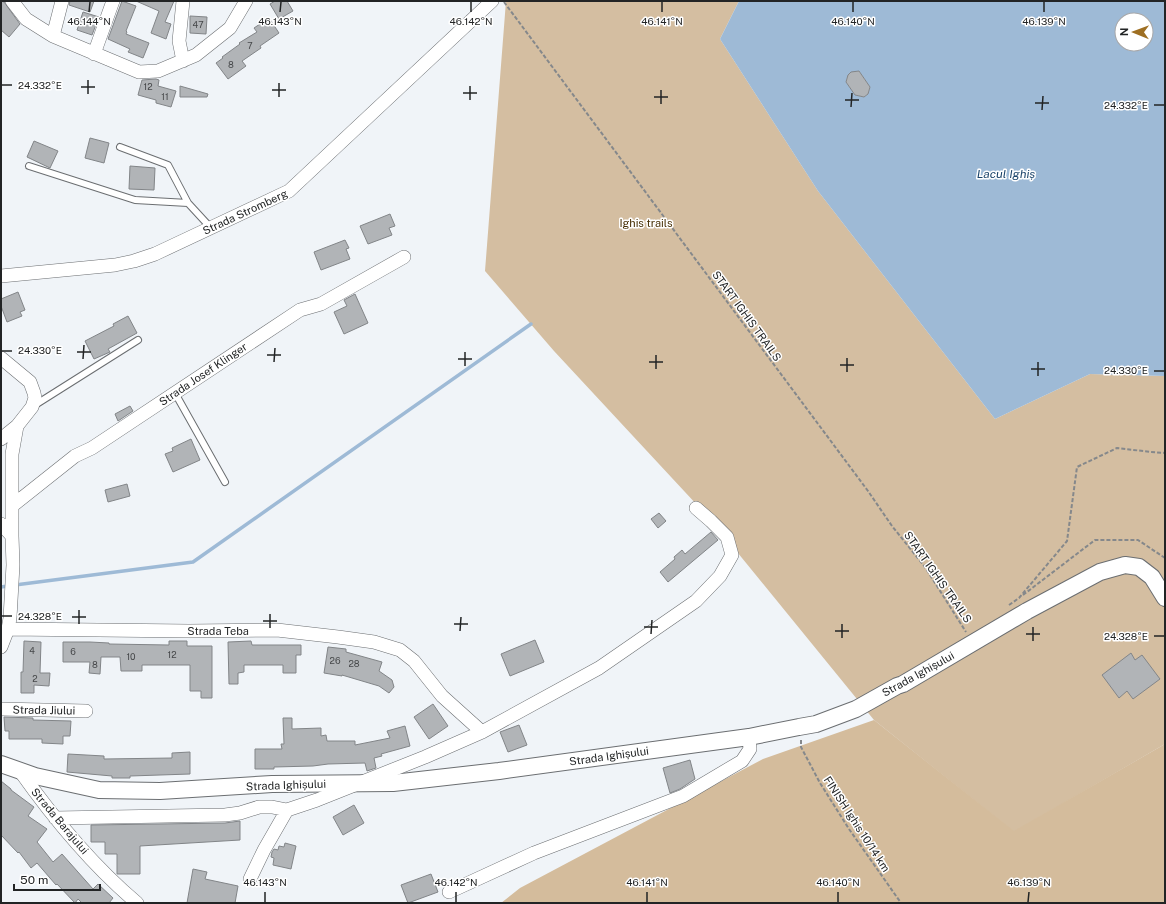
<svg xmlns="http://www.w3.org/2000/svg" width="1166" height="904" viewBox="0 0 1166 904" font-family="'Public Sans',sans-serif">
	<rect width="100%" height="100%" fill="#f0f4f8"/>
	<path fill="#d4bea1" d="M506 1H739L720 39 818 191 995 419 1090 374 1165 376V744L1014 832 874 720 711 520 554 351 485 271Z"/>
	<path fill="#d4bc9c" d="M874 720 1014 831 1165 744V903H501L520 888 763 759Z"/>
	<path fill="#9ebad6" fill-rule="evenodd" d="M739 1H1165V376L1090 374 995 419 818 191 720 39ZM1122 20H1146V44H1122ZM859 71 870 87 868 94 864 97 855 95 846 82C848 73 851 72 859 71Z"/>
	<g fill="none" stroke-linecap="round" stroke-linejoin="round">
		<path stroke="#9ebad6" stroke-width="3.5" d="M15 585 193 562 531 324
			M1 587 8 586"/>
	</g>
	<path fill="#b1b4b7" stroke="#828588" d="M1 1 4 2 20 24 9 37 1 30Z
		M70 1H94L90 12 69 5Z
		M122 1 136 6 126 31 127 32 126 34 149 43 143 58 128 52 130 49 108 39Z
		M136 1H174L165 22 171 24 166 39 151 33 159 11Z
		M275 1H287L293 11 279 19 270 4Z
		M83 12 99 17 92 35 77 30Z
		M190 16 207 17 206 34 190 33Z
		M269 18 279 33 260 46 261 48 242 61 246 66 228 79 216 63 223 58 222 57 240 44 239 43 257 32 254 28Z
		M859 71 870 87 868 94 864 97 855 95 846 82 848 75 851 72Z
		M156 79 159 80 158 86 176 91 171 107 156 103V100L138 95 142 80Z
		M180 86 208 94 207 97H180Z
		M90 138 109 143 104 163 85 158Z
		M34 141 58 151 50 168 27 157Z
		M130 166 155 168 154 190 129 189Z
		M390 214 395 226 389 228 392 235 368 244 360 226Z
		M345 240 349 248 346 249 350 259 321 270 314 252Z
		M18 292 25 310 20 312 22 316 7 322 1 306V299Z
		M355 294 368 323 344 334 334 312 347 306 344 300Z
		M128 316 137 333 108 349 110 352 94 359 85 341 114 326 113 324Z
		M130 406 133 411 118 421 115 414Z
		M191 439 200 460 173 472 165 454 173 451 172 448Z
		M127 484 130 496 108 502 105 490Z
		M659 513 666 521 658 528 651 519Z
		M711 532 718 540 668 582 660 572 675 559 674 557 682 550 685 554Z
		M535 640 544 662 510 676 501 654Z
		M24 641 41 642 40 673H50L49 686 34 685V693H21V672H23Z
		M169 641H187V646H212V698H201V691H190V665H142V671H121L120 657H101L100 674 89 673 90 662H63V642H90L109 643V644L169 645Z
		M251 641 252 645H301V655H296V673H283V665H244V672L238 673V684H229L228 642Z
		M328 647 346 649V652L382 662 379 671 392 680 394 687 389 693 379 686 342 675V676L324 673Z
		M1131 653 1135 660 1142 655 1160 679 1133 699 1127 691 1119 698 1102 675Z
		M433 704 448 726 429 739 414 717Z
		M4 717 33 718V720L71 721 70 736H63V744L42 743V739H9V731H5Z
		M283 718H292V729L321 728V736L326 735 327 741H355V745L390 738 387 731 405 726 410 746 381 754 382 756 374 758 376 768 367 771 365 763 328 764 313 766 274 767V769H255V749H282L281 744H284Z
		M519 725 527 745 508 752 500 732Z
		M190 752V774L130 776V778H112V776L67 772 68 754 104 756V759L172 758V753Z
		M690 760 695 779 680 789 670 793 663 768Z
		M1 781 11 789V790L34 807 28 816 47 829 37 842 53 862 62 854 93 889 98 884 113 898 109 903H82L78 899 75 903 57 884 56 885 37 863 31 868 19 852 18 853 1 835Z
		M354 805 364 823 343 835 333 817Z
		M240 821V840L140 846V874H117V854H105V842H91V825L225 823Z
		M285 843 296 846 291 869 273 865 274 858 271 857 272 852 274 849 278 850 279 846 284 847Z
		M193 869 207 872 205 879 238 886 235 903H187Z
		M431 874 438 892 408 903 401 885Z"/>
	<g fill="none" stroke-linecap="round" stroke-linejoin="round">
		<g stroke="#6b6e71" stroke-width="8">
			<path id="service" d="M120 147 168 165 188 203
				M29 166 135 200 188 203 211 228
				M175 393 225 482
				M35 405 138 340"/>
		</g>
		<g stroke="#6b6e71" stroke-width="14">
			<path id="minor" d="M12 1 26 19 53 36 139 72 158 71 196 55 230 28 246 1
				M53 36 62 1
				M94 54 113 1
				M183 61 179 41 183 1
				M1 276 115 265 134 261 155 254 289 191 492 1
				M1 358 30 382 34 393 35 398 32 407 17 426 12 454V536
				M1 439 17 426
				M12 506 75 456 92 448 300 310 321 304 404 257
				M1 524 12 536 13 565 10 618 8 629 1 647
				M8 629 189 631 277 630 338 637 374 642 400 650 414 661 442 696 482 732
				M1 709 86 711
				M20 771C54 819 92 865 137 903
				M55 818 225 815 240 813 259 807H272L287 810 317 800 425 757 482 732 599 668 696 601 720 576 732 555 727 537 711 521 696 508
				M250 879 264 850 287 810
				M449 892 534 853 683 796 742 761 750 749 749 737"/>
		</g>
		<g stroke="#6b6e71" stroke-width="18">
			<path id="tertiary" d="M1 764 35 776 99 790 160 791 272 784 393 783 499 771 749 737 799 727 816 724 856 709 897 686 903 684 1027 611 1100 572 1125 565 1139 567 1152 577 1165 598"/>
		</g>
		<path stroke="#85888b" stroke-width="2" stroke-dasharray="4 2" stroke-linecap="butt" d="M504 2 868 491 892 526 925 567 966 632
			M1023 595 1095 540H1138L1165 558
			M1009 605 1019 598 1067 541 1077 467 1117 448 1151 452 1165 453
			M801 740V747L820 783 849 829 901 903"/>
		<use href="#service" stroke="#fff" stroke-width="6"/>
		<use href="#minor" stroke="#fff" stroke-width="13"/>
		<use href="#tertiary" stroke="#fff" stroke-width="16"/>
	</g>
	<path fill="none" stroke="#222425" stroke-width="1.5" d="M89 12 90 2M280 12 281 2M471 12V2M662 12V2M853 12V2M1044 12V2M2 85H12M81 87H95M272 90H286M463 93H477M88 94V80M279 97V83M654 97H668M470 100V86M845 100H859M1035 103H1049M661 104V90M1154 105H1164M851 107 852 93M1042 110 1043 96M2 351H12M77 352H91M267 355H281M83 359 84 345M458 359H472M274 362 275 348M649 362H663M840 365H854M465 366V352M656 369V355M1031 369H1045M1154 371H1164M847 372V358M1038 376V362M2 616H12M72 617H86M263 621H277M79 624V610M454 624H468M644 627H658M270 628V614M460 631 461 617M835 631H849M651 634 652 620M1026 634H1040M1154 636H1164M842 638V624M1033 641V627M265 902V892M456 902V892M647 902V892M838 902V892M1028 902 1029 892"/>
	<g text-anchor="middle" stroke-width="3" stroke-linejoin="round" paint-order="stroke">
		<g font-size="9" fill="#46484a">
			<text x="198" y="28">47</text>
			<text x="250" y="49">7</text>
			<text x="231" y="68">8</text>
			<text x="148" y="90">12</text>
			<text x="165" y="100">11</text>
			<text x="32" y="654">4</text>
			<text x="73" y="655">6</text>
			<text x="172" y="658">12</text>
			<text x="131" y="660">10</text>
			<text x="335" y="664">26</text>
			<text x="354" y="667">28</text>
			<text x="95" y="668">8</text>
			<text x="35" y="682">2</text>
		</g>
		<g font-size="11" fill="#222425" stroke="#fff">
			<text transform="translate(245 212) rotate(-25)" y="4">Strada Stromberg</text>
			<text transform="translate(747 316) rotate(54)" y="4">START IGHIS TRAILS</text>
			<text transform="translate(203 374) rotate(-34)" y="4">Strada Josef Klinger</text>
			<text transform="translate(938 577) rotate(55)" y="4">START IGHIS TRAILS</text>
			<text x="218" y="635">Strada Teba</text>
			<text transform="translate(918 674) rotate(-29)" y="4">Strada Ighișului</text>
			<text transform="translate(44 710) rotate(1)" y="4">Strada Jiului</text>
			<text transform="translate(609 756) rotate(-8)" y="4">Strada Ighișului</text>
			<text transform="translate(286 785) rotate(-2)" y="4">Strada Ighișului</text>
			<text transform="translate(60 821) rotate(50)" y="4">Strada Barajului</text>
			<text transform="translate(857 824) rotate(57)" y="4">FINISH Ighis 10/14 km</text>
		</g>
		<g font-size="11" fill="#462e03" stroke="#fff">
			<text x="646" y="227">Ighis trails</text>
		</g>
		<g font-size="12" font-style="italic" fill="#1a436a" stroke="#fff">
			<text x="1006" y="178">Lacul Ighiș</text>
		</g>
	</g>
	<g font-size="10" text-anchor="middle" fill="#222425" stroke="#fff" stroke-width="3" stroke-linejoin="round" paint-order="stroke">
		<text x="89" y="25">46.144°N</text>
		<text x="280" y="25">46.143°N</text>
		<text x="471" y="25">46.142°N</text>
		<text x="662" y="25">46.141°N</text>
		<text x="853" y="25">46.140°N</text>
		<text x="1044" y="25">46.139°N</text>
		<text x="40" y="89">24.332°E</text>
		<text x="1126" y="109">24.332°E</text>
		<text x="40" y="354">24.330°E</text>
		<text x="1126" y="374">24.330°E</text>
		<text x="40" y="620">24.328°E</text>
		<text x="1126" y="640">24.328°E</text>
		<text x="265" y="886">46.143°N</text>
		<text x="456" y="886">46.142°N</text>
		<text x="647" y="886">46.141°N</text>
		<text x="838" y="886">46.140°N</text>
		<text x="1029" y="886">46.139°N</text>
	</g>
	<rect width="1166" height="904" fill="none" stroke="#222425" stroke-width="4"/>
	<g transform="translate(1134 32) rotate(271)"><circle r="19" fill="#ffffff" stroke="#a7a7a8"/>
	<path d="M0-3L7 15L0 10L-7 15Z" fill="#9e6f22"/>
	<text y="-6" font-size="11" font-weight="bold" text-anchor="middle" fill="#222425">N</text>
	</g>
	<path d="M14 884v6h86v-6" fill="none" stroke="#222425" stroke-width="2"/>
	<text x="20" y="884" font-size="12" fill="#222425" stroke="#ffffff" stroke-width="3" paint-order="stroke">50 m</text>
</svg>
